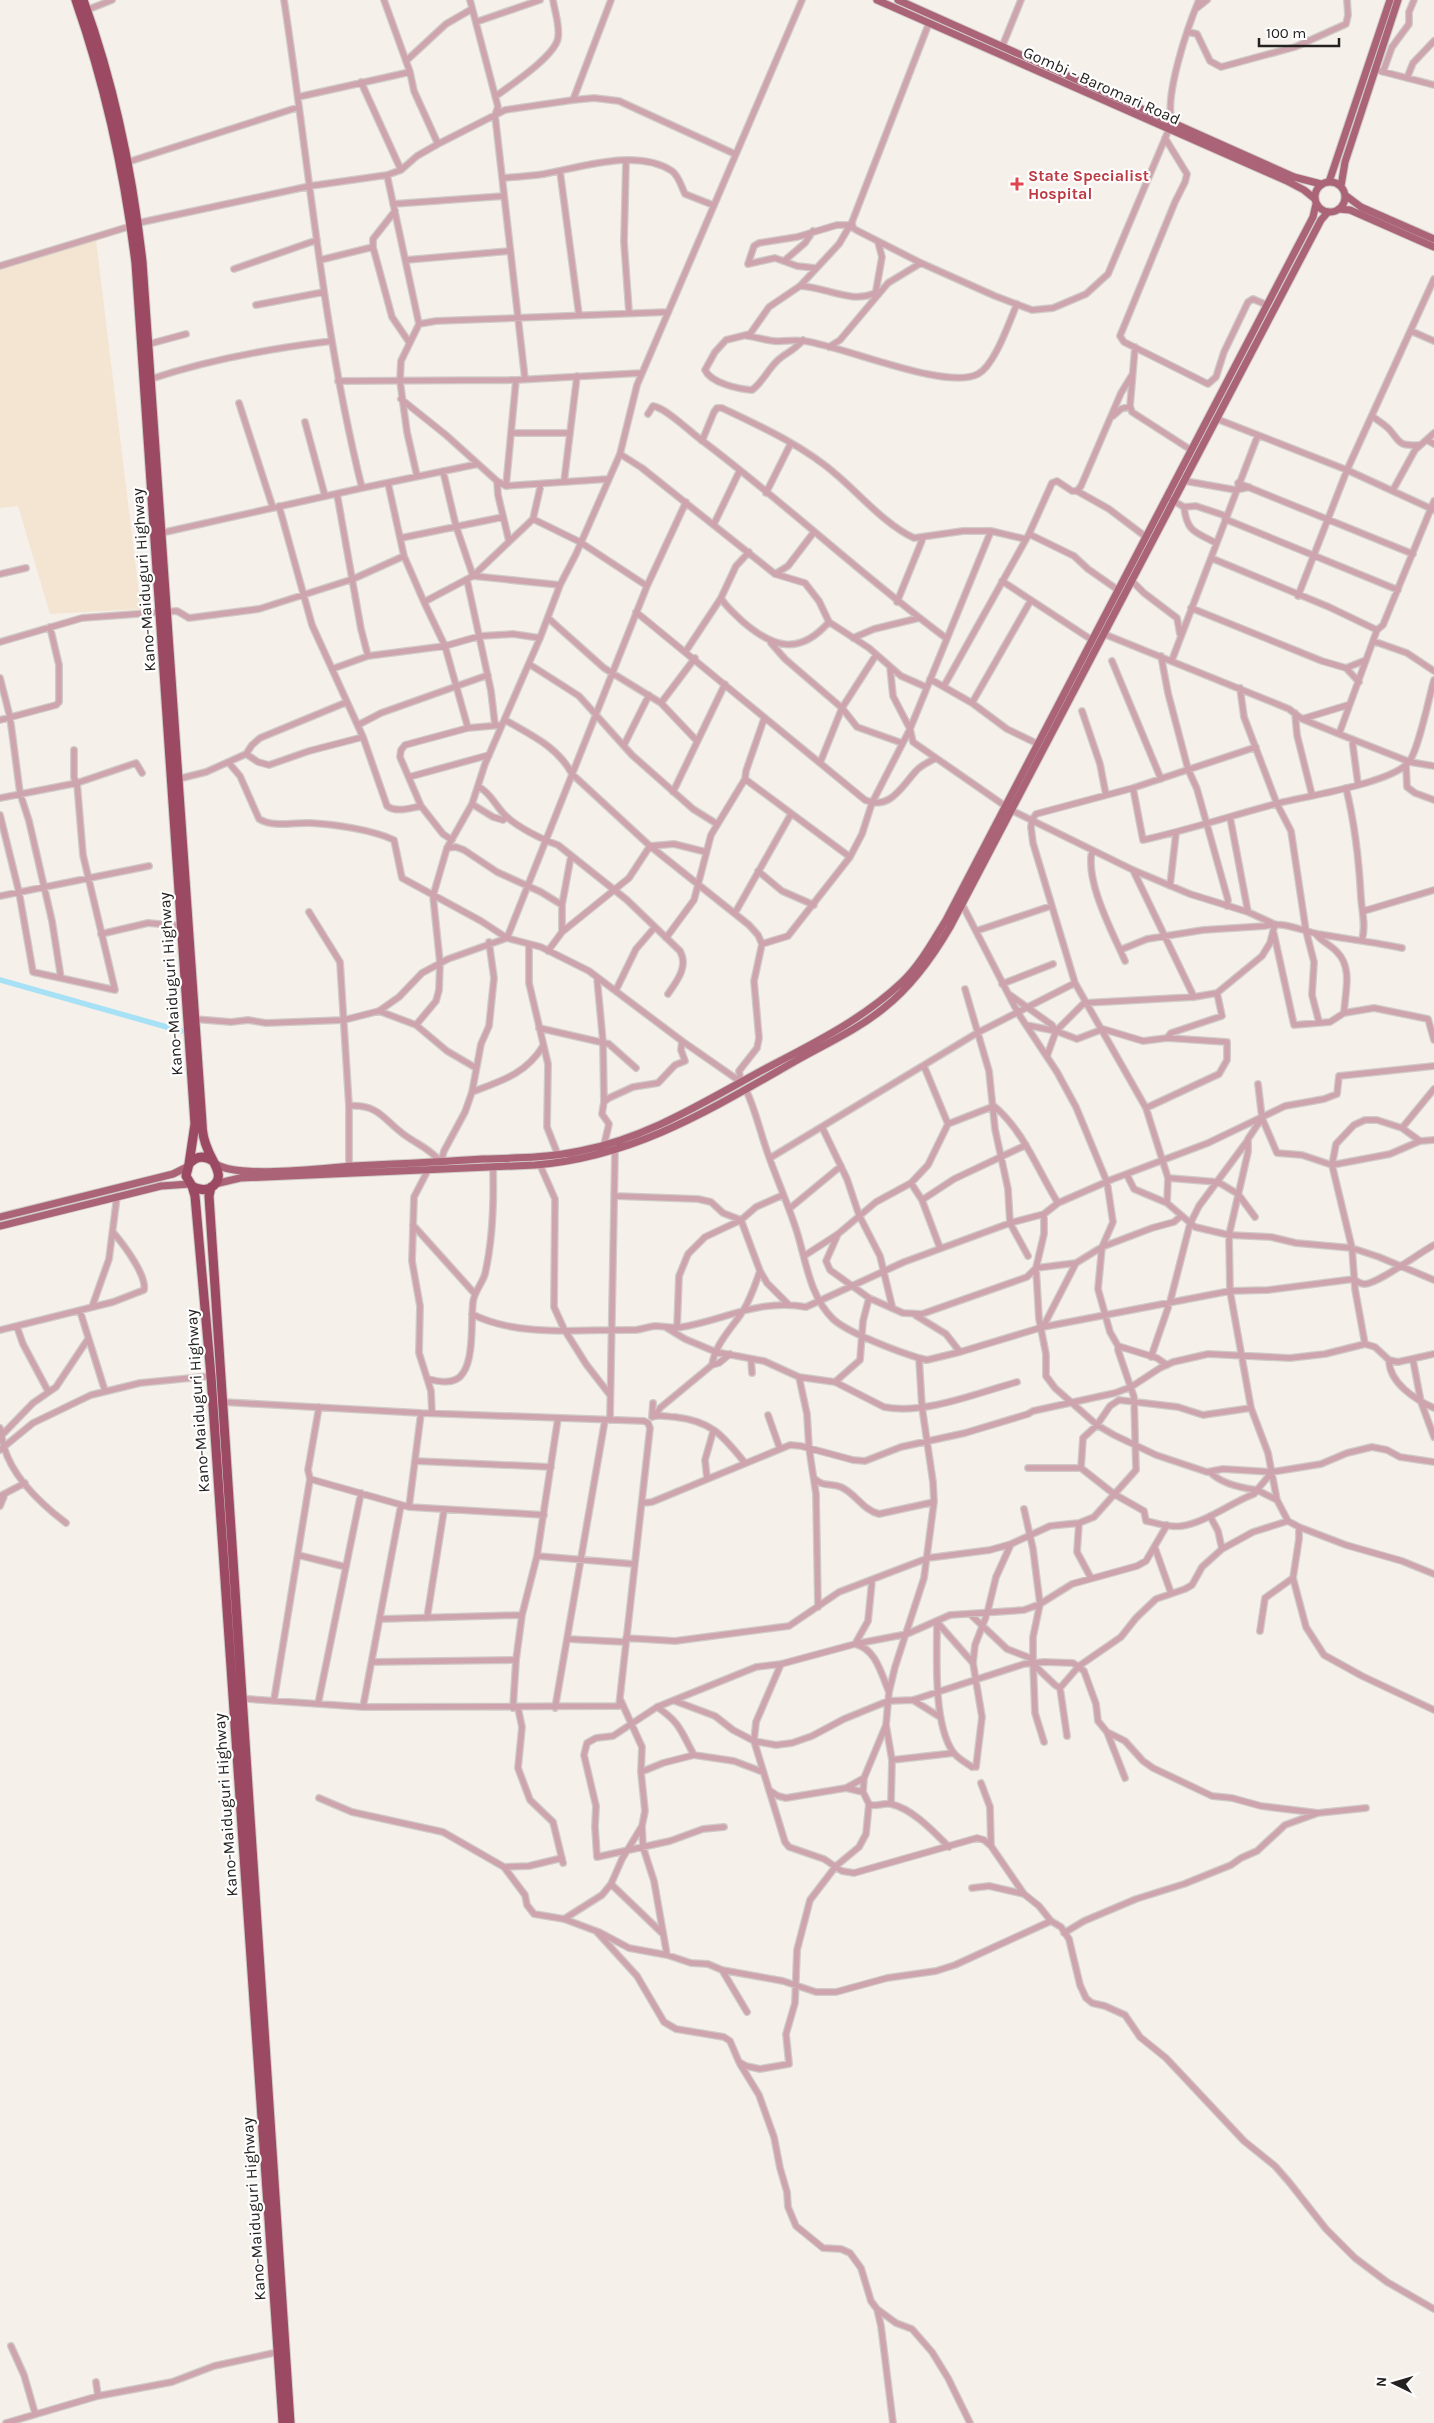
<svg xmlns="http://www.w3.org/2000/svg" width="1434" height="2423" viewBox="0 0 1434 2423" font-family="Karla,sans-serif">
	<rect width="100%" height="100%" fill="#f6f0eb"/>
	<path fill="#f4e5d2" d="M96 240 141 609 50 614 18 506 0 508V267Z"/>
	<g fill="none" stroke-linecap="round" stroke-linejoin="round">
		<path stroke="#a6e1f6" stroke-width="5.5" d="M0 980 181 1031"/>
		<g stroke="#d0cbc6" stroke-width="8">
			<path id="minor" d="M384 0 410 72 414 91 438 144
				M470 0 498 107 495 115 525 379
				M1197 8 1207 0
				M87 10 112 0
				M476 22 540 0
				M1188 32 1197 34 1210 61 1221 67 1295 47 1346 24 1348 15 1347 0
				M1002 47 1021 0
				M406 61 446 24 472 9
				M1380 71 1434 85
				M1383 72 1392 47 1409 24V12L1414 0
				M1407 78 1413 63 1434 41
				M361 82 401 170
				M496 96C511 85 555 56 558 38 560 25 555 13 553 0
				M298 97 410 72
				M573 100 611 0
				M1165 138 1187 174 1185 182 1175 202 1120 336 1124 342 1208 384 1216 377 1224 352 1248 302 1253 299 1267 305
				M626 161 624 242 629 312
				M128 162 299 107
				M560 171 579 315
				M387 175 419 324 401 361 400 381 407 432 417 476
				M502 178C516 177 530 176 544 174 582 167 637 148 672 171 679 176 681 186 685 194L713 205
				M393 204 504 196
				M395 211 373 239V247L392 317 409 342
				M852 222 853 228 858 231 921 263 995 296 1032 310 1053 308 1086 294 1108 274 1172 122C1164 96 1188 26 1199 0
				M138 223 310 186 387 175 401 170 417 156 438 144 505 110 573 100 594 98 619 101 735 154
				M320 260 373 247
				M406 260 510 251
				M784 261 805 243 813 231
				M0 266 131 226
				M815 268 797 266 775 258 748 264 754 246 759 243 797 237 837 225H850
				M234 269 317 240
				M800 286C826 287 851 304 875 293
				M875 296 882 257 878 242
				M256 305 324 292
				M419 324 436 321 668 312
				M1411 331 1434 341
				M747 336C756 337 765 340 774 341 784 342 794 339 804 341 844 346 946 391 978 374 995 365 1009 322 1017 304
				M803 340C794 351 787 352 778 360 768 369 763 382 752 390 738 389 711 383 705 370L715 352 726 340 750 334 769 307 800 286 839 244 852 222 929 23
				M149 344 186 334
				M829 347 840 340 888 283 921 263
				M1135 347 1130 406 1132 412 1191 450
				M151 379C207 360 274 348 332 341
				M338 381 516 380 641 373
				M401 399 446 435 497 481 506 486 608 479
				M239 403 273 508
				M648 414 653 406C666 408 688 430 700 439 784 502 861 575 946 638
				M1113 416 1121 409 1130 406
				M1372 416C1377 420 1384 424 1389 429 1401 443 1398 446 1419 445
				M1217 419 1347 470 1434 510
				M305 422 325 496
				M512 433H570
				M1427 440 1434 444
				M702 441 714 412 717 408H722C762 427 804 446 838 476 860 495 887 526 914 538L963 531H991L1025 539
				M620 454 642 468 775 574 805 583 819 601 829 622 869 648 901 676 926 687
				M443 471 456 526 473 576
				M497 481 498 495 509 541
				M1185 481 1236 490 1249 487
				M564 482 577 376
				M388 483 404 556 424 602 473 576 533 519 541 484
				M1238 483 1413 554
				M506 486 516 380
				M362 488 478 464
				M1393 490 1415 450 1434 433
				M1077 491 1109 509 1146 537
				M766 493 791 443
				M337 494 361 629 368 656
				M1167 497 1184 507 1196 506 1226 516
				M279 506 312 625 363 737 387 806C396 813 411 808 421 806L443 834 452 840
				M1184 507C1187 533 1196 532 1216 543
				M533 519 580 542 647 586
				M1225 519 1398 590
				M714 524 740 470
				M161 533 362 488C322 328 309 163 284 0
				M1029 534 1074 556 1088 569 1118 590
				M401 538 503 517
				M749 552 736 566 721 598C726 607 734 613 742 621 773 648 799 656 829 622
				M1211 558 1329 607 1377 630
				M0 574 26 568
				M775 574 788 566 814 532
				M473 576 560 585
				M467 580 491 691 495 725
				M1002 581 1092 640
				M1132 581 1144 593 1177 618 1180 634
				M1298 596 1347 470 1434 279
				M424 602 445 646 468 728
				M897 602 923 538
				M1191 608 1322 661 1346 668 1359 682
				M636 612 865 800C890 811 902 786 916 771 921 765 929 762 936 758
				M548 618 604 668 661 703 697 741
				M1104 634 1272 702 1289 709 1302 719 1339 734 1410 762 1434 766
				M853 638 874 629 919 618
				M1373 641 1407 653 1434 671
				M0 642 82 618 177 611 189 618 259 609 353 579 404 556
				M771 643 785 659 842 708 857 727 902 743
				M686 651 721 598
				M1161 656 1168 693 1188 769 1197 789 1228 900 1227 906
				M1172 660 1258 435
				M1112 661 1161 779
				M529 664 579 696 632 755 693 809 717 824
				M890 667 893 696 910 729 913 742 1011 810 1133 870 1194 997
				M1346 668 1366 660
				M332 669 368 656 445 646 480 636 513 634 540 638
				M0 678 10 717 20 793 29 821 52 921 61 978
				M930 679 972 703 1007 729 1038 744
				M944 686 1029 534 1052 483 1057 481 1072 491H1077L1081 486 1121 393 1132 375
				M1240 688 1244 717 1277 804 1291 831 1306 931 1314 962 1312 995 1319 1022
				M661 703 695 658
				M972 703 1031 600
				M1082 711 1100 764 1106 795
				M1295 713 1297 735 1312 795
				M1302 719 1348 705
				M0 720 56 705 59 702V665L50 627
				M505 720C531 735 558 747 572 774L650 846 749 925 758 935 762 944 754 981 759 1038 757 1048 739 1071 741 1082
				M358 725 381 713 488 675
				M1339 734 1377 630 1383 625 1434 501
				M1352 739 1358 784
				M624 745 649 695
				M246 754 252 745 260 738 347 702
				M228 762 240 776 259 819C274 828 293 822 310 823 334 824 373 830 394 840L402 878 481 921 507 938 647 586 686 502
				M820 763 842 708 876 655
				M1406 765 1407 787 1415 793 1434 800
				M409 777 489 755
				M178 779 206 772 246 754 258 762 269 765 309 751 363 737
				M745 779 850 857
				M479 787C491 793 496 807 506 816 517 827 543 840 558 845L627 900 680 951C689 967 676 982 668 994
				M1133 788 1143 840C1189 830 1233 815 1279 803 1308 796 1390 783 1408 763 1418 753 1429 697 1434 680
				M1346 788C1355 824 1359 861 1361 898 1362 912 1366 925 1362 940
				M673 792 725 684
				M0 798 77 783 136 763 142 773
				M472 804 493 817 503 820 507 817
				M421 806 400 757 401 750 405 745 468 728 502 725
				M0 815 19 892 33 972 115 990 83 855 77 783 74 778V750
				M1230 817 1248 912
				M447 848 456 847 464 850 497 872 541 892 562 905
				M1092 851C1085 882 1113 933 1125 961
				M1133 870 1190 894 1248 912 1272 923
				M758 871 782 891 814 905
				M1170 886 1176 833
				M0 896 149 866
				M962 904 1018 1013 1057 1072 1076 1107 1107 1182 1113 1222 1102 1247 1098 1289 1110 1332 1118 1346V1350L1134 1397 1136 1470 1094 1517 1079 1523 1050 1526 1011 1544 996 1577 987 1614 975 1645 973 1663 982 1717 976 1767
				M1364 911 1434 890
				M309 912 340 962 349 1106V1166
				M735 913 791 814
				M976 931 1051 906
				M562 932V905L571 856
				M101 934 148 923 182 926
				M1274 934 1294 1025 1330 1022 1344 1013 1374 1008 1428 1019 1434 1040
				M1316 934C1322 942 1331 945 1337 952 1353 968 1345 992 1344 1013
				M666 938 694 900 711 835 745 779 746 771 764 719
				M529 944V983L548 1064 547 1127 558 1155
				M762 944 788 936 850 857 862 834 872 803 910 729 991 531
				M1120 950 1147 939 1203 930 1265 926C1283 921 1300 930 1318 934 1346 939 1374 942 1402 948
				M548 951 562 932 629 878 650 846 674 844 706 852
				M597 978 603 1042 604 1102
				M1002 984 1053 964
				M965 989 989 1071 995 1129 1008 1189 1010 1223 1028 1256
				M616 990 636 949 655 927
				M1010 995 1052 1025 1056 1031 1077 1039 1103 1029 1143 1041 1167 1038 1227 1042V1060L1219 1074 1146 1108
				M379 1011 416 1025 447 1051 476 1068
				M194 1019 231 1022 248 1020 266 1023 344 1020 379 1011 399 997 422 973 448 959 507 938 541 947 589 971 682 1041 741 1082
				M416 1025 436 1001 439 990 440 963 433 896 447 848 472 804 485 764 540 638 560 585 576 554 620 454 637 385 802 0
				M1026 1025 1056 1031
				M539 1028 609 1044 636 1068
				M1167 1038 1171 1033 1222 1016 1217 993
				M1047 1056 1056 1031 1084 1003 1194 997 1217 993 1262 956 1270 943 1275 924
				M924 1066 948 1124
				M1258 1084 1262 1118 1248 1139V1152L1229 1235 1230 1291 1251 1408 1268 1453 1277 1500 1288 1521 1299 1527 1346 1545 1402 1561 1434 1574
				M746 1090C756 1111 760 1132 768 1154 777 1180 789 1206 797 1232 806 1261 810 1297 833 1319 848 1333 899 1352 919 1358L927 1360 960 1352 1043 1327 1230 1291 1268 1290 1354 1279C1358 1282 1360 1284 1365 1284 1379 1283 1419 1253 1434 1245
				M472 1092C501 1081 526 1074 543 1046
				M349 1106C380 1104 384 1121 406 1136 419 1145 430 1149 441 1162
				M1262 1118 1277 1153 1302 1155 1332 1165 1390 1154 1420 1141 1434 1140
				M822 1127 847 1179 859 1215 880 1256 892 1306
				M1402 1128 1434 1089
				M604 1145 609 1124 602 1114 604 1102 609 1098 633 1087 658 1083 675 1065 685 1061 681 1050 682 1041
				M770 1158 977 1033 1075 983
				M441 1162 444 1151 465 1112 472 1092 481 1044 489 1026 494 978 489 942
				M540 1165 555 1199 554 1307 564 1329 586 1364 610 1395
				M428 1170 414 1197 412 1261 420 1306 419 1353 431 1391 432 1413
				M1127 1175 1134 1189 1167 1203 1195 1227 1229 1235 1271 1237 1296 1243 1352 1248 1379 1257 1434 1280
				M1168 1178 1218 1182 1238 1194 1255 1217
				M911 1183 922 1200 940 1248
				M615 1196 698 1199 711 1202 723 1213 741 1220 760 1271 767 1283 788 1304
				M922 1200 954 1179 1026 1145
				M1167 1203 1168 1178 1146 1108 1075 983 1033 843 1031 827 1032 820 1036 814 1133 788 1256 747
				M789 1209 841 1166
				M1044 1214V1234L1036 1268 1039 1319 1046 1354V1376L1055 1388 1097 1425 1114 1435 1156 1455 1207 1472 1223 1469 1272 1472 1321 1464 1347 1453 1372 1447 1387 1450 1400 1457 1434 1462
				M413 1225 475 1294
				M838 1234 826 1261 830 1270 869 1298 903 1313 922 1314 1027 1277 1036 1268 1076 1263
				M804 1256 838 1234 876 1202 911 1183 928 1165 948 1124 994 1106C1024 1131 1038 1171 1058 1203
				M92 1307 109 1259 117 1196
				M80 1311 105 1391
				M472 1314C518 1338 585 1329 636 1330 642 1329 648 1327 655 1326 664 1326 672 1329 682 1327 724 1320 761 1298 806 1307L904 1262 1010 1223 1044 1214 1058 1203 1113 1179 1208 1143 1285 1106 1324 1099 1337 1094 1339 1076 1434 1066
				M915 1315 946 1334 960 1352
				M17 1327 23 1344 48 1391
				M1043 1327 1076 1263 1102 1247 1152 1228 1174 1222 1181 1216
				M667 1328 685 1339 716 1352 764 1361 799 1377 835 1382 884 1407C924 1415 977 1393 1017 1382
				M677 1328 679 1276 688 1254 705 1237 741 1220 756 1207 783 1195
				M0 1330 113 1302 144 1290C147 1275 123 1244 113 1232
				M1365 1344 1355 1289 1352 1248 1332 1165 1336 1144 1354 1125 1365 1120H1377L1402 1128 1420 1141
				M1118 1346 1157 1358 1167 1365
				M1151 1357 1170 1302 1190 1224 1199 1206 1248 1140
				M751 1359 752 1373
				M1389 1360C1389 1383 1416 1400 1434 1408
				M1413 1360 1421 1402 1434 1437
				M712 1365C715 1344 732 1328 743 1311 751 1298 755 1285 760 1271
				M799 1377 807 1414 809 1448 816 1494 818 1607
				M428 1379C439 1382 456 1385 463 1373 474 1358 471 1321 473 1302 474 1292 482 1284 485 1274 493 1239 494 1202 493 1167
				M835 1382 860 1360 863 1321 869 1298
				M222 1402 421 1413 644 1421 648 1423 650 1428 619 1706 363 1707 233 1698
				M653 1403 652 1417C659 1414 668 1417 675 1417 712 1421 723 1436 745 1463
				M319 1407 308 1470 310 1479 409 1507 544 1515
				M1251 1408 1203 1415 1178 1407 1119 1400 1110 1406 1097 1425 1083 1438 1081 1468 1114 1494 1144 1511 1146 1521C1157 1523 1171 1528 1182 1526 1207 1522 1232 1502 1254 1494L1257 1490 1277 1500
				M656 1415 660 1408 712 1365 719 1363 730 1354
				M768 1415 780 1449
				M610 1420 615 1151
				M0 1428C2 1435 2 1441 4 1447 13 1478 41 1504 66 1523
				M2 1435 33 1403 56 1387 88 1339
				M0 1450 33 1423 91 1395 140 1383 211 1376
				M415 1461 551 1467
				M1028 1468H1081
				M1210 1472C1221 1484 1242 1488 1257 1490L1272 1472
				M707 1478 705 1460 713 1432
				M815 1479C823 1487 831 1483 841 1487 855 1493 863 1510 879 1514L934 1502
				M0 1496 25 1483
				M643 1503 652 1502 790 1445 801 1446 853 1460 865 1461 901 1447 965 1433 1028 1414 1033 1411 1115 1393 1131 1387 1160 1368 1173 1362 1208 1354 1290 1358 1325 1354 1365 1344 1375 1347 1389 1360 1398 1362 1434 1354
				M0 1506 5 1494
				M409 1507 421 1413
				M1024 1509 1033 1549 1040 1604 1033 1637V1662L1035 1713 1044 1742
				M1210 1516 1218 1531 1222 1549
				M1079 1523 1077 1552 1091 1578
				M1299 1527V1539L1293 1578 1306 1627 1324 1655 1362 1676 1434 1710
				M1155 1548 1171 1593
				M298 1555 346 1567
				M537 1556 634 1564
				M872 1581 868 1621 855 1644C876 1649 881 1673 889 1692
				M970 1614 1007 1649 1033 1659
				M427 1618 444 1510
				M381 1619 522 1615
				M937 1622C937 1658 933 1723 953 1752 958 1759 965 1762 972 1767
				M937 1622 973 1663
				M1260 1631 1265 1598 1293 1578
				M626 1638 675 1641 789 1626 839 1592 928 1558 990 1550 1011 1544
				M567 1639 625 1642
				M372 1662 516 1660
				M781 1664 756 1722 754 1741 785 1842 789 1847 824 1859 842 1871 854 1873 977 1838 984 1840 991 1846
				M1033 1664 1055 1685 1060 1688
				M274 1700 310 1479
				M913 1700 940 1717
				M675 1701 715 1716 733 1730 754 1741 776 1745 792 1743 812 1736 844 1719 888 1701 913 1700 1024 1664 1044 1662 1073 1663 1084 1671 1096 1704 1098 1721 1107 1732 1125 1741 1143 1761 1153 1768 1212 1796 1232 1798 1261 1806 1318 1813
				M318 1704 361 1493
				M363 1707 401 1505
				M657 1707C681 1723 681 1732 694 1755L734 1761 763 1772
				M513 1708 516 1660 522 1615 537 1556 558 1418
				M518 1708 522 1727 518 1768 530 1800 553 1822 563 1863
				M555 1708 605 1420
				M1107 1732 1125 1778
				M1067 1736 1060 1688 1079 1666 1121 1637 1136 1618 1156 1599 1185 1589 1192 1585 1202 1567 1222 1549 1253 1532 1288 1521
				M892 1760 954 1753
				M641 1772 663 1763 694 1755
				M981 1783 990 1807 991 1846 1024 1894 1039 1906 1051 1921 1061 1927 1069 1939 1080 1985 1086 1998 1092 2003 1105 2006 1125 2015 1140 2037 1166 2058 1244 2141 1275 2166 1289 2182 1326 2229 1355 2258 1387 2282 1434 2309
				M846 1788 863 1792
				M769 1790 778 1796 786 1798 846 1788 864 1778
				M319 1798 352 1812 443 1832 504 1867 525 1895 527 1905 534 1914 564 1919 596 1931 637 1976 664 2022 676 2029 724 2037 730 2041 739 2062 746 2066 760 2069 789 2064 786 2034 795 2003 797 1950 810 1900 836 1866 859 1847 866 1834 869 1804 863 1792 864 1778 886 1725
				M869 1804C877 1808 883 1802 891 1804 913 1809 934 1832 949 1847
				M891 1804 892 1760 886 1725 889 1692 895 1667 924 1578 934 1502 933 1482 922 1407 919 1358
				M642 1826 643 1847 654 1881 667 1955
				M724 1827 703 1829 670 1841 597 1857 595 1827 596 1806 584 1755 587 1743 596 1738 613 1736 657 1707 756 1667 781 1664 855 1644 907 1634 950 1615 1024 1610 1040 1604 1072 1584 1137 1566 1146 1561 1167 1525
				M504 1867 529 1866 562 1858
				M611 1884 662 1933
				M972 1888 989 1886 1024 1894
				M564 1919 602 1895 611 1884 622 1859 642 1826 645 1811 641 1772 642 1747 621 1701
				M599 1932 629 1948 667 1955 691 1963 708 1964 722 1970 783 1981 816 1992H836L887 1978 936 1971 955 1965 1051 1921
				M1064 1933 1084 1921 1136 1899 1184 1884 1231 1865 1241 1858 1257 1851 1285 1825 1318 1813 1366 1808
				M722 1970 747 2012
				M740 2064 759 2095 774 2137 780 2168 787 2192 788 2207 796 2226 823 2248 841 2249 850 2253 861 2268 871 2301 877 2309 896 2323 912 2329 932 2352 948 2378 970 2423
				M877 2309 881 2326 893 2423
				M11 2346 24 2375 35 2413
				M96 2382 98 2396
				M6 2423 98 2396 172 2382 214 2366 278 2352"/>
		</g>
		<g stroke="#d0cbc6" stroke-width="9">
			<path id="major" d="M877 0 1287 181 1304 190 1315 199
				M898 0 1294 177 1321 184
				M1315 197a15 15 0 1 1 30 0a15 15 0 1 1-30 0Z
				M1329 182 1390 0
				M1341 186 1345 162 1398 0
				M1345 195 1361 207 1434 239
				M1339 209 1350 210 1434 247
				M216 1164C238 1179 324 1168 353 1166 396 1164 439 1162 483 1159 515 1158 548 1158 580 1151 647 1138 702 1103 761 1071 810 1045 861 1021 902 982 920 965 933 941 946 920L1290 261 1313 217 1316 204
				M215 1184 240 1178 535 1165C633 1157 708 1111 792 1063 823 1045 856 1031 884 1008 912 986 932 958 950 927L1321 220 1328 212
				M0 1217 173 1174 187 1167
				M0 1226 161 1186 190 1184"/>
		</g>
		<g stroke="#d0cbc6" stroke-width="11">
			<path id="highway" d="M76 0C106 86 125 173 136 263L195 1124 189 1164
				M83 0C114 85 132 173 142 262L202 1123C202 1132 204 1141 208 1150 212 1162 228 1178 210 1188 204 1191 197 1189 192 1186L186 1176 189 1164C196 1156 204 1155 213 1161
				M192 1186 195 1196 211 1376 283 2423
				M211 1187 209 1196 290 2423"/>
		</g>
		<use href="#minor" stroke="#cea5ae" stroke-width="5.5"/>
		<use href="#major" stroke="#aa6377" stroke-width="7"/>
		<use href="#highway" stroke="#9c4a63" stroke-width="9"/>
	</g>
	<path fill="#e0444e" stroke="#fefefe" stroke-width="2" d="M1014.5 176.5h5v5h5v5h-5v5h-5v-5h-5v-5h5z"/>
	<g text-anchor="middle" stroke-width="4.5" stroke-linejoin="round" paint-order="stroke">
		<g font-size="16" fill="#242220" stroke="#fefefe">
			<text transform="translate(1102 85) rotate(24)" y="6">Gombi - Baromari Road</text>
			<text transform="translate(143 580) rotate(-94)" y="6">Kano-Maiduguri Highway</text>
			<text transform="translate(170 984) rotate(-94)" y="6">Kano-Maiduguri Highway</text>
			<text transform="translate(197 1401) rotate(-94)" y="6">Kano-Maiduguri Highway</text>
			<text transform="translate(225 1805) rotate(-94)" y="6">Kano-Maiduguri Highway</text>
			<text transform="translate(253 2209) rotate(-94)" y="6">Kano-Maiduguri Highway</text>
		</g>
		<g font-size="16" font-weight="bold" fill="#be3a42" stroke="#fefefe" text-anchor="start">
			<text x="1028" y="181">State Specialist<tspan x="1028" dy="18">Hospital</tspan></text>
		</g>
	</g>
	<g transform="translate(1394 2383) rotate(275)" stroke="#fefefe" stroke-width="4" paint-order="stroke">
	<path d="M0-4L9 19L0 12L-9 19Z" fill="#242220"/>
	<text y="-8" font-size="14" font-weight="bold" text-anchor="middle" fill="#242220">N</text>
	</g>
	<path d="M1259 38v8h80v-8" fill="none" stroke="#242220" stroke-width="2.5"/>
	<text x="1266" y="38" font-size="15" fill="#242220" stroke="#fefefe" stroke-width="4" paint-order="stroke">100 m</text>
</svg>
